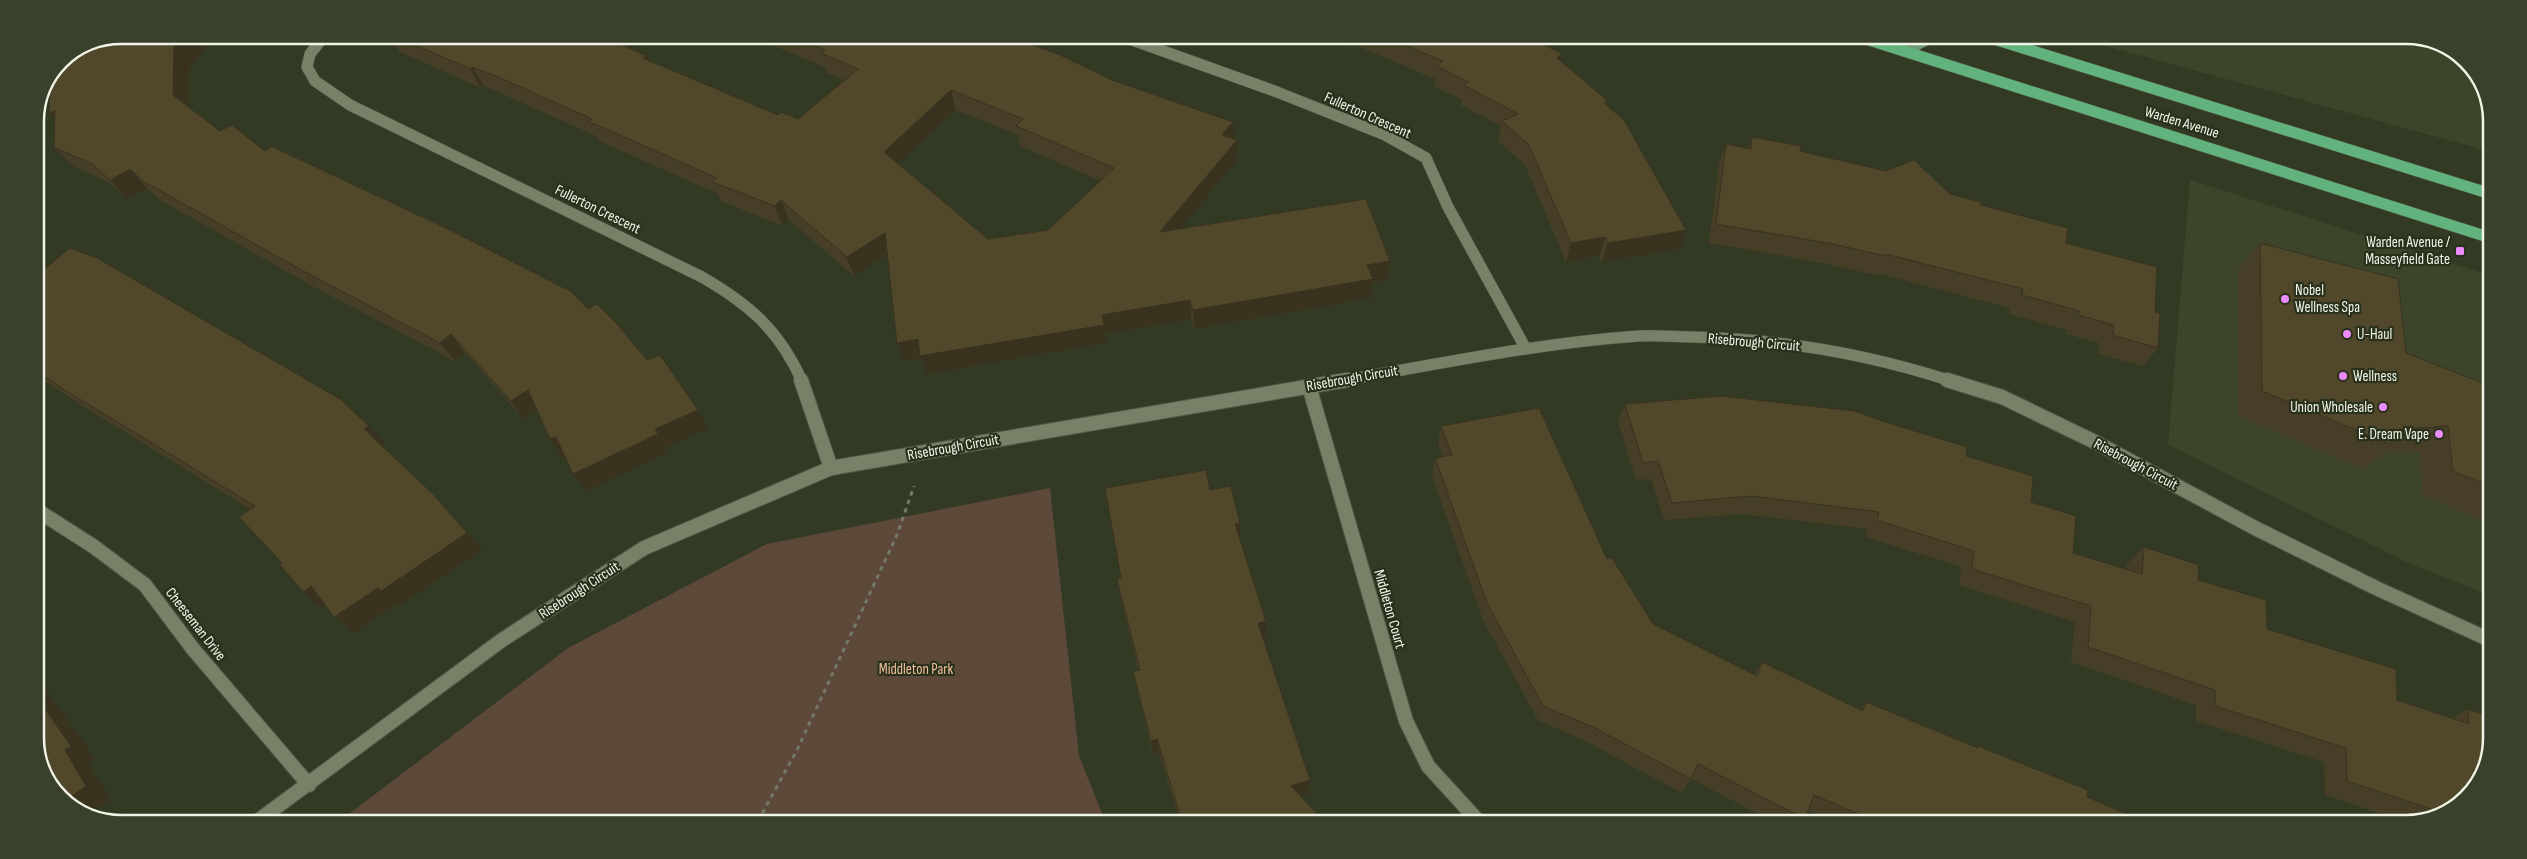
<svg xmlns="http://www.w3.org/2000/svg" width="2527" height="859" viewBox="0 0 2527 859" font-family="'Sofia Sans Condensed',sans-serif">
	<rect width="100%" height="100%" fill="#333a24"/>
	<path fill="#3c4529" d="M2080 39H2433L2474 68 2492 115V152Z
		M2190 180 2491 276 2489 595 2411 564 2168 445Z"/>
	<path fill="#5d493a" d="M1050 488 1079 756 1105 821 341 820 568 648 767 544Z"/>
	<g fill="none" stroke-linecap="round" stroke-linejoin="round">
		<g stroke="#525845" stroke-width="12">
			<path id="minor-far1" d="M325 35 310 54 307 67 315 81 350 105 702 277C750 305 779 330 802 381
				M1124 37 1277 92 1385 135 1426 158 1448 207 1526 349"/>
		</g>
		<g stroke="#525845" stroke-width="16">
			<path id="minor" d="M801 380 831 468
				M1309 386 1406 721 1428 766 1479 822
				M35 509 93 546 145 585 193 649 309 785"/>
		</g>
		<g stroke="#525845" stroke-width="12">
			<path id="tertiary-far1" d="M1340 381C1439 364 1538 343 1639 336 1656 335 1674 337 1692 337 1780 339 1868 354 1951 381"/>
		</g>
		<g stroke="#525845" stroke-width="16">
			<path id="tertiary" d="M1947 380 2002 397 2095 442 2255 528 2376 588 2488 639
				M259 820 502 640 644 548 831 468 1347 380"/>
		</g>
		<g stroke="#525845" stroke-width="12">
			<path id="secondary" d="M1904 51 1930 38"/>
		</g>
		<g stroke="#525845" stroke-width="12">
			<path id="primary" d="M1863 38 2491 238
				M1994 39 2491 194"/>
		</g>
		<path stroke="#737966" stroke-width="3" stroke-dasharray="4.5 4.5" stroke-linecap="butt" d="M758 821 797 750 897 535 914 486"/>
		<use href="#minor-far1" stroke="#788068" stroke-width="11"/>
		<use href="#minor" stroke="#788068" stroke-width="14"/>
		<use href="#tertiary-far1" stroke="#788068" stroke-width="11"/>
		<use href="#tertiary" stroke="#788068" stroke-width="14"/>
		<use href="#secondary" stroke="#6d9972" stroke-width="11"/>
		<use href="#primary" stroke="#62b27d" stroke-width="11"/>
	</g>
	<path fill="#463e26" fill-rule="evenodd" d="M121 35H217L190 67 189 108 220 131 265 151 588 309 647 360 698 410 708 428 666 447 668 452 586 491 565 456 562 457 537 411 524 419 465 353 455 361 314 287 160 200 147 188 128 199 110 183 73 166 54 147 55 119 49 113Z
		M389 36H602L647 56 649 61 778 115 798 119 844 80 827 73 825 67 750 36 1012 37 1234 139 1237 160 1180 228 1390 261 1388 280 1372 283 1371 298 1194 329 1191 319 1105 334 1107 343 926 374 921 358 903 361 888 254 854 276 789 220 782 226 721 201 718 194 599 141 596 136 507 96 484 86 481 88 400 52ZM956 110 1018 135 1020 146 1101 181 1048 230 988 239 898 163Z
		M1327 37 1531 38 1562 54 1560 62 1607 106 1680 249 1602 262 1599 256 1566 262 1525 165 1498 141 1501 126 1461 105 1462 100 1434 86 1435 79 1353 44 1352 46Z
		M1752 137 1950 194 1981 205 2066 243 2155 312 2158 348 2143 366 2098 354 2099 343 2066 334V330L2009 314 2010 308 1876 273 1875 275 1823 263 1709 243 1719 163 1726 144 1748 148Z
		M2260 243 2406 353 2490 386 2489 524 2423 495 2419 451 2384 453 2364 470 2238 416V270Z
		M35 277 369 426 385 443 382 445 449 511 482 550 398 607 395 604 353 633 334 617 325 605 321 608 282 563 250 509 81 405 35 375Z
		M1625 404 1966 456 2031 502 2073 553 2126 570 2127 564 2144 547 2198 580 2267 629 2397 700 2453 718 2468 709 2488 716 2458 806 2408 823 2325 795 2324 762 2196 721V705L2071 662 2075 622 1959 585 1961 567 1866 537 1867 529 1742 514 1664 520 1651 479 1636 480 1618 422Z
		M1441 426 1607 559 1653 624 1754 675 1762 662 1860 709 1866 702 1977 748 1978 746 2087 797 2151 824 1836 823 1808 811 1805 819 1802 823H1776L1691 779 1682 793 1587 742 1538 720 1483 620 1432 476 1435 458 1443 457 1438 444Z
		M1210 490 1240 540 1266 637 1263 638 1310 780 1309 794 1301 796 1325 822H1180L1159 753 1153 755 1136 686 1133 671 1138 670 1120 595 1117 579 1121 578Z"/>
	<path fill="#39321f" d="M185 35H217L190 67 189 115 173 95 174 47Z
		M1352 37H1354L1353 44 1352 46Z
		M1562 54 1558 74 1557 58Z
		M647 56 656 75 643 58Z
		M472 67 484 86 481 88 470 69Z
		M951 90 956 110 890 171 884 152Z
		M55 111 67 133 49 113Z
		M1233 122 1234 141 1222 135Z
		M1237 140V160L1162 251 1160 232Z
		M130 169 147 188 128 199 110 180Z
		M781 200 789 220 782 226 775 206Z
		M1686 230 1680 249 1602 262 1608 243Z
		M885 233 891 252 854 276 847 257Z
		M1605 237 1599 256 1566 262 1571 243Z
		M1390 261 1388 280 1372 283 1371 298 1194 329 1193 310 1367 265Z
		M1190 300 1191 319 1105 334 1107 343 926 374 921 358 903 361 897 343 918 339 1102 315Z
		M451 334 465 353 455 361 440 343Z
		M528 390 540 409 524 419 511 401Z
		M698 410 708 428 666 447 668 452 586 491 573 474 655 429Z
		M369 426 385 443 380 447 364 429Z
		M556 437 569 454 562 457 550 439Z
		M433 494 482 550 398 607 395 604 353 633 334 617Z
		M1240 523V540L1235 524Z
		M311 586 329 603 321 608 303 592Z
		M1266 621V637L1258 639V623Z
		M35 680 47 691 96 760 89 764 111 799 88 815 66 800 65 750 35 695Z
		M1157 739 1159 753 1153 755 1151 741Z
		M1310 780 1309 794 1290 799 1291 786Z"/>
	<path fill="#51482c" stroke="#39321f" fill-rule="evenodd" d="M121 35H185L174 47 173 95 220 131 232 125 265 151 271 146 450 230 572 292 588 309 597 304 617 324 647 360 660 355 698 410 655 429 658 434 573 474 556 437 550 439 528 390 511 401 451 334 440 343 298 268 143 181 130 169 110 180 92 164 54 147 55 111 49 113V85L56 70 75 51 88 41Z
		M395 36H602L647 56 643 58 778 115 781 112 798 119 858 69 821 53 825 50 792 36 1012 37 1060 55 1112 80 1233 122 1222 135 1237 140 1160 232 1366 199 1390 261 1367 265 1373 279 1193 310 1190 300 1102 315 1104 325 920 356 918 339 897 343 885 233 847 257 781 200 775 206 712 182 717 178 588 121 592 119 496 76 472 67 470 69ZM951 90 1023 119 1016 126 1114 168 1048 230 988 239 884 152Z
		M1386 37 1531 38 1562 54 1557 58 1608 101 1604 103 1624 120 1686 230 1608 243 1605 237 1571 243 1529 145 1502 121 1518 114 1464 85 1468 82 1437 66 1443 61Z
		M1752 137 1801 146 1800 151 1886 171 1914 160 1950 194 1981 202V205L2068 228 2066 243 2157 267 2155 312 2160 313 2158 348 2113 335 2114 325 2079 315V311L2022 295 2023 289 1886 254 1885 256 1833 244 1716 224 1726 144 1751 149Z
		M2260 243 2398 279 2406 353 2490 386 2489 486 2453 471 2448 426 2391 430 2392 445 2262 391Z
		M70 248 97 258 340 399 369 426 364 429 433 494 467 533 381 591 378 588 334 617 311 586 303 592 280 565 282 563 239 517 255 506 60 387 35 370V277Z
		M1721 396 1855 411 1882 421 1967 447 1966 456 2033 476 2031 502 2076 516 2073 553 2142 574 2144 547 2199 565 2198 580 2266 600 2267 629 2396 669 2397 700 2469 724 2468 709 2488 716V765L2458 806 2440 812 2347 781 2346 748 2215 706V690L2088 647 2091 606 1972 569 1974 551 1877 520 1879 512 1751 496 1672 503 1658 461 1643 463 1625 404Z
		M1539 408 1607 559 1612 558 1653 624 1757 676 1762 662 1863 711 1866 702 1978 748V746L2088 790 2087 797 2151 824 1880 823 1814 795 1805 819 1698 764 1691 779 1593 727 1543 706 1487 603 1435 458 1452 455 1441 426Z
		M1206 470 1210 490 1231 486 1240 523 1235 524 1266 621 1258 623 1310 780 1291 786 1325 822H1182L1157 739 1151 741 1133 671 1140 670 1117 579 1121 578 1105 488Z
		M35 695 71 746 65 750 86 786 66 800 53 791 35 744Z"/>
	<g fill="#ec8cfa" stroke="#29301b" stroke-width="2">
		<rect x="2455" y="246" width="10" height="10" rx="2.5"/>
		<circle cx="2285" cy="299" r="5"/>
		<circle cx="2347" cy="334" r="5"/>
		<circle cx="2343" cy="376" r="5"/>
		<circle cx="2383" cy="407" r="5"/>
		<circle cx="2439" cy="434" r="5"/>
	</g>
	<g text-anchor="middle" stroke-width="4.5" stroke-linejoin="round" paint-order="stroke">
		<g font-size="15" fill="#f0f5e7" stroke="#29301b">
			<text transform="translate(1368 115) rotate(24)" y="5">Fullerton Crescent</text>
			<text transform="translate(2182 122) rotate(17)" y="5">Warden Avenue</text>
			<text transform="translate(598 209) rotate(26)" y="5">Fullerton Crescent</text>
			<text transform="translate(1754 342) rotate(5)" y="5">Risebrough Circuit</text>
			<text transform="translate(1352 378) rotate(-10)" y="5">Risebrough Circuit</text>
			<text transform="translate(953 447) rotate(-10)" y="5">Risebrough Circuit</text>
			<text transform="translate(2136 464) rotate(28)" y="5">Risebrough Circuit</text>
			<text transform="translate(579 590) rotate(-33)" y="5">Risebrough Circuit</text>
			<text transform="translate(1390 609) rotate(74)" y="5">Middleton Court</text>
			<text transform="translate(196 624) rotate(52)" y="5">Cheeseman Drive</text>
		</g>
		<g font-size="15" fill="#f0f5e7" stroke="#29301b" text-anchor="end">
			<text x="2450" y="247">Warden Avenue /<tspan x="2450" dy="17">Masseyfield Gate</tspan></text>
			<text x="2295" y="295" text-anchor="start">Nobel<tspan x="2295" dy="17">Wellness Spa</tspan></text>
			<text x="2357" y="339" text-anchor="start">U-Haul</text>
			<text x="2353" y="381" text-anchor="start">Wellness</text>
			<text x="2373" y="412">Union Wholesale</text>
			<text x="2429" y="439">E. Dream Vape</text>
		</g>
		<g font-size="15" fill="#efbf9a" stroke="#29301b">
			<text x="916" y="674">Middleton Park</text>
		</g>
	</g>
	<path d="M0 0H2527V859H0ZM121 44H2406A77 77 0 0 1 2483 121V738A77 77 0 0 1 2406 815H121A77 77 0 0 1 44 738V121A77 77 0 0 1 121 44Z" fill="#39402b" fill-rule="evenodd"/>
	<path fill="none" stroke="#f0f5e7" stroke-width="2.5" d="M121 44H2406A77 77 0 0 1 2483 121V738A77 77 0 0 1 2406 815H121A77 77 0 0 1 44 738V121A77 77 0 0 1 121 44Z"/>
</svg>
